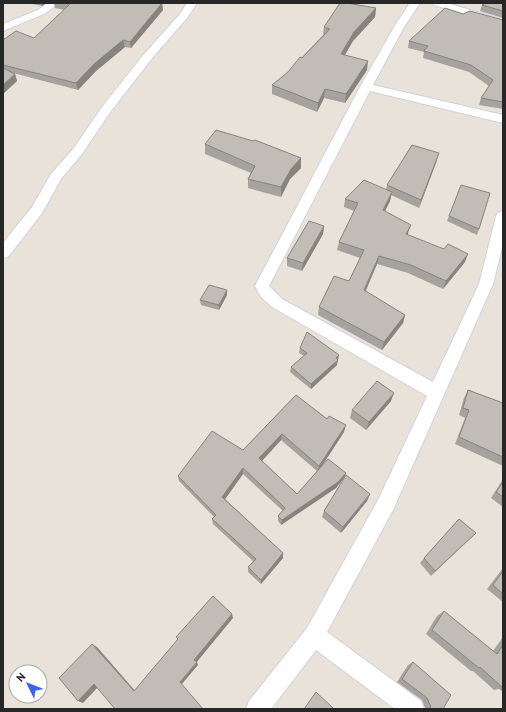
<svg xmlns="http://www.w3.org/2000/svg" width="506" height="712" viewBox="0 0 506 712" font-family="'PT Sans',sans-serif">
	<rect width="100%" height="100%" fill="#e9e2d9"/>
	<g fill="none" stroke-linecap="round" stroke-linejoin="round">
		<g stroke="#cfd2e0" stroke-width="2">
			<path id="street" d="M48 3H59L44 14 3 31V24L38 10Z
				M187 3H197L187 18 153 57 111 111 82 154 61 179 42 213 8 257 3 258V243L32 207 51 174 74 148 102 107 145 53 180 14Z
				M410 3H420L404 27 373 85 503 115V123L370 91 269 286 282 299 433 382 479 284 496 216 498 213 503 211V244L493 284 393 510 327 632 421 701 424 709H395L316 650 271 709H246L249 701 307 628 379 498 427 396 272 307 261 297 255 286 360 87 394 27Z
				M432 3H447L503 20V26L434 5Z"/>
		</g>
		<use href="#street" fill="#fff" fill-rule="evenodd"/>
	</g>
	<path fill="#a6a29d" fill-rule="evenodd" d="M28 3H46L42 6Z
		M54 3H162L163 10 131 48 125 47 96 71 78 90 13 73 15 74 17 81 3 94V40L34 38 64 10 55 8Z
		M503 3V18L480 11 482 5Z
		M376 8 375 17 353 41 345 55 367 70 345 103 324 98 317 112 272 94V85L288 72 323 35 324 27Z
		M463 14 503 20V109L479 105 481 98 489 86 469 72 423 58 424 52 408 48 409 41Z
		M205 144 301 158V168L290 179 281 197 248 188V179L251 173 205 154Z
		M437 160 419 208 391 195 390 201 385 211 408 233V235L465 262 443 289 408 273 377 264 366 291 405 315 403 323 382 350 318 315 319 307 349 281 360 258 337 250 339 242 354 211 344 207 345 199 386 190 387 185Z
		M461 185 479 229 477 235 447 221Z
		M324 226 323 234 302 271 287 266V258Z
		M227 290V295L219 310 201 305 200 300Z
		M300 348 337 365 311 389 290 372 291 367 304 356 299 353Z
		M468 390 503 403V466L455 444 465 418 459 415 464 398Z
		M296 395 344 432 321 467 344 478 336 488 281 525 278 521V516L283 511 243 474 225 499 283 553V558L261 584 248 572V567L253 561 213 524 212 519 214 517 179 481 178 476 243 450ZM281 440 317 471 297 494 262 461Z
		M391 401 366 430 350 418 352 410Z
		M503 479V507L491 498Z
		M370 494 367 501 341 533 322 517 324 511Z
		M459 519 476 533 431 576 420 563Z
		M503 568V602L487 589Z
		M444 611 493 651 503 637V692L499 689 494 690 473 671H471L426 634 437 616Z
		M413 662 443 709H425V708L422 700 397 682 408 665Z"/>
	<path fill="#87847f" d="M41 3H46L42 6Z
		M162 3 163 10 131 48 130 42Z
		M376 8 375 17 353 41 340 63 341 54 354 32Z
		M123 40 125 47 96 71 78 90 76 83 94 64Z
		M368 61 367 70 345 103 346 94Z
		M15 74 17 81 3 94V85Z
		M325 89 324 98 317 112 318 103Z
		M439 153 437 160 419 208 421 200Z
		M301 158V168L290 179 281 197V187L291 169Z
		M392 192 390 201 381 219 383 210Z
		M411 225 408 233 404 242 406 234Z
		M324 226 323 234 302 271 303 263Z
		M468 254 465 262 443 289 446 281Z
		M379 256 377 264 362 298 364 290Z
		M227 290V295L219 310V305Z
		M405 315 403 323 382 350 384 342Z
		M339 355 337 365 311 389V384Z
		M394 393 391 401 366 430 369 422Z
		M346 425 344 432 318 472 319 466Z
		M282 434 281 440 259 464V458Z
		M243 468V474L223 502 222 497Z
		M346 473 344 478 336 488 281 525 282 520Z
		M370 494 367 501 341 533 343 527Z
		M283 553V558L261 584V580Z
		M232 614 233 618 196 663 194 660Z
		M92 644 97 647 137 693 134 691Z
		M197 662 198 665 182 684 180 682Z
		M94 684 99 686 83 703 78 701Z"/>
	<path fill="#c1bcb6" stroke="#87847f" d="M64 3H162L130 42 123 40 94 64 76 83 3 65V40L16 31 34 38 70 4Z
		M340 3H347L376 8 354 32 341 54 368 61 346 94 325 89 318 103 272 85 288 72 300 57 302 58 330 29 324 27Z
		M486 3H503V11L482 5Z
		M445 8 463 14 470 11 503 20V102L481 98 493 80 471 65 424 51 428 46 409 41Z
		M3 68 15 74 3 85Z
		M216 130 253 141 255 140 301 158 291 169 281 187 248 179 255 166 205 144Z
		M412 145 439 153 421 200 387 185Z
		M364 180 392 192 383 210 411 225 406 234 444 249 448 244 468 254 446 281 411 265 379 256 364 290 405 315 384 342 319 307 334 276 349 281 364 250 339 242 358 203 345 199Z
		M461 185 490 193 479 229 449 216Z
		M309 221 324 226 303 263 287 258Z
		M209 285 227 290 219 305 200 300Z
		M307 332 339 355 336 358 338 360 311 384 291 367 307 353 300 348Z
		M377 381 394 393 369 422 352 410Z
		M468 390 503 403V457L459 437 469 410 463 408Z
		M296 395 327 419 329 416 346 425 319 466 282 434 259 458 297 494 328 459 346 473 338 482 282 520 278 516 285 508 243 468 222 497 283 553 261 580 248 567 256 559 212 519 216 515 178 476 212 431 243 450Z
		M346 475 370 494 343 527 324 511Z
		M503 482V497L496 492Z
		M459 519 476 533 435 571 424 558Z
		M503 571V594L493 585Z
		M213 596 232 614 194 660 197 662 180 682 203 709H115L94 684 78 701 59 678 92 644 134 691 178 639 176 637Z
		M444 611 497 654 503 645V688L480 667 479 668 432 630Z
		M413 662 451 695 443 709H428L431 707 427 698 402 679Z
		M316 692 334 709H304Z"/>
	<rect width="506" height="712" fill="none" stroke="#272727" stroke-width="8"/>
	<g transform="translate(28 684) rotate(313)"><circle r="19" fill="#ffffff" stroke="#a9a9a9"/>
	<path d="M0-3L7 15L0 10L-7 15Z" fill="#3f61f0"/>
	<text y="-6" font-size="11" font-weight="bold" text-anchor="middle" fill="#272727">N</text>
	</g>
</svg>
